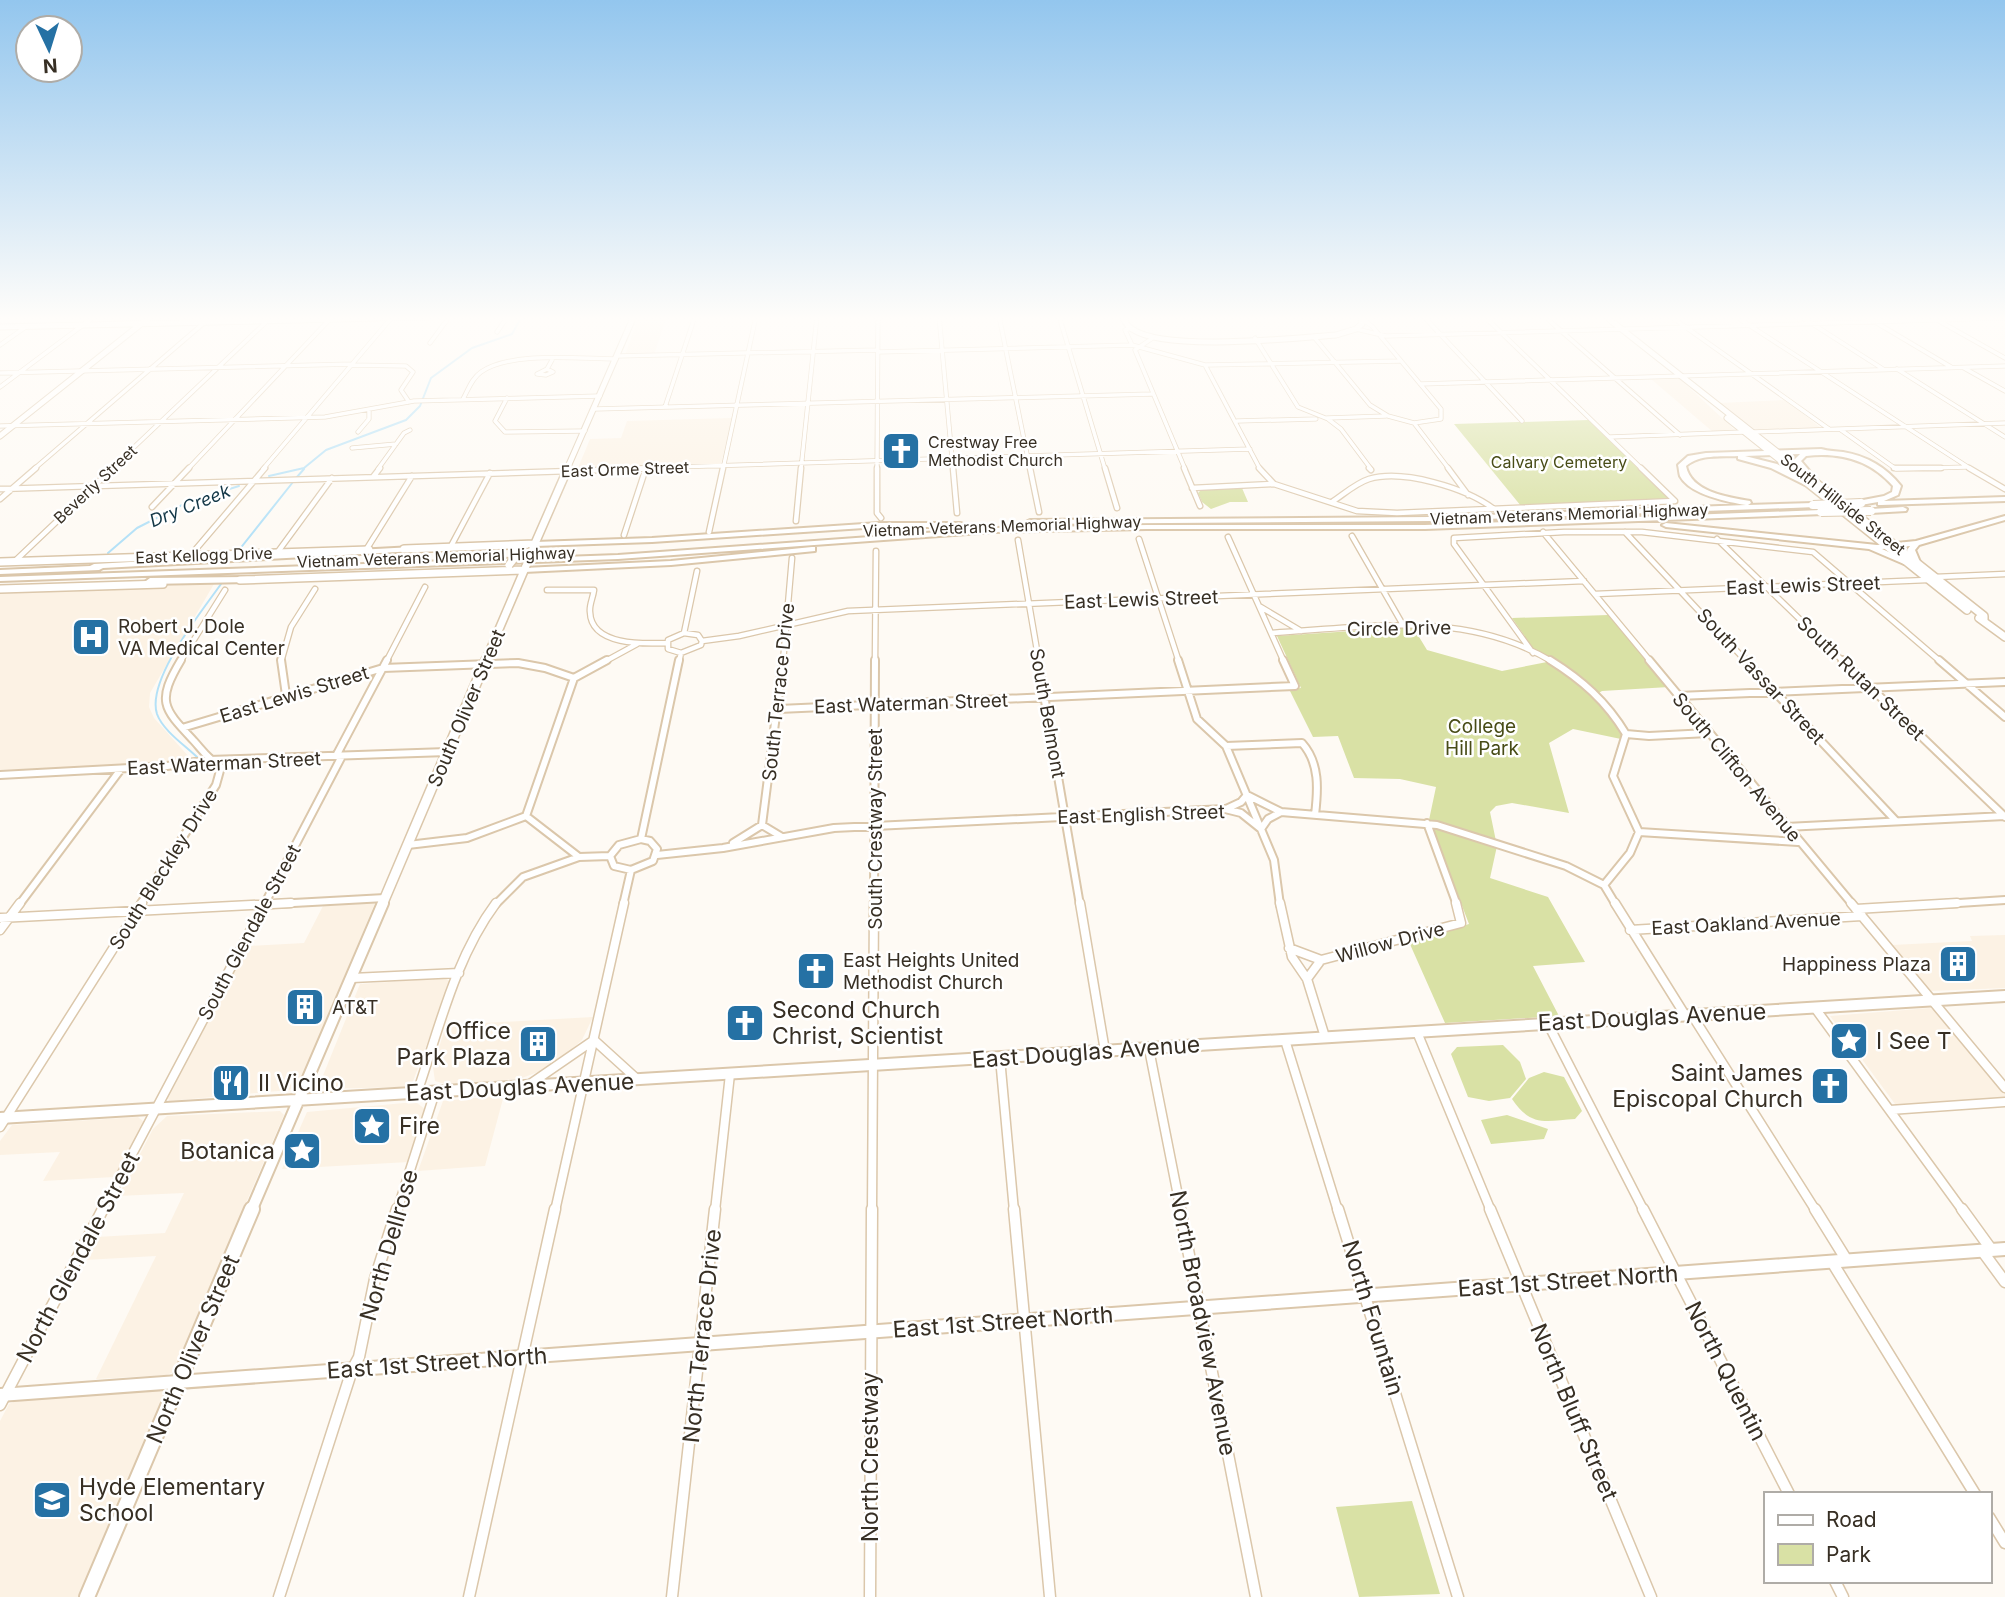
<svg xmlns="http://www.w3.org/2000/svg" width="2005" height="1597" viewBox="0 0 2005 1597" font-family="Inter,sans-serif">
	<rect width="100%" height="100%" fill="#fefaf4"/>
	<path fill="#fcf2e4" d="M639 316H667L654 355H625Z
		M1676 378 1680 379 1736 431 1713 432 1651 379Z
		M1786 400 1821 428 1756 430 1719 403Z
		M732 418 721 464 578 468 590 439 621 438 627 421Z
		M214 584 150 693 149 707 154 718 191 759 166 763 0 770V591Z
		M375 903 298 1087 289 1090 169 1101 168 1098 248 946 304 943 323 906Z
		M2005 935V988L1931 991 1892 945 1972 941 1970 936Z
		M446 978 450 982 412 1084 401 1087 321 1089 320 1083 360 984Z
		M1930 1008 1939 1013 2005 1092V1098L1900 1106 1895 1104 1830 1016Z
		M593 1017 582 1040 563 1057 538 1072 522 1078 498 1081 445 1084 435 1081 433 1067 446 1025Z
		M504 1095 485 1166 418 1171 443 1101Z
		M404 1103H417L425 1109 409 1162 282 1169 307 1112Z
		M280 1111 284 1115 173 1372 167 1375 96 1379 156 1256 85 1260 97 1237 165 1233 184 1193 118 1196 153 1129 167 1116Z
		M138 1117 144 1122 114 1177 43 1181 60 1152 0 1155V1141L12 1125Z
		M157 1390 163 1392V1403L79 1597H0V1421L9 1404 18 1400Z"/>
	<path fill="#d9e1a5" d="M1589 420 1671 500 1521 506 1454 424Z
		M1242 488 1248 502H1230L1211 509 1202 502 1198 493 1201 490Z
		M1608 615 1669 687 1602 691 1597 694 1621 732V739L1573 729 1549 743 1569 813 1512 803 1496 806 1490 812 1497 846 1490 878 1548 897 1585 962 1533 966 1559 1016 1445 1023 1409 942 1469 924 1429 820 1436 787 1400 779 1354 778 1338 736 1313 737 1289 689 1301 688 1277 636 1413 627 1427 650 1502 671 1547 662 1535 651 1512 618Z
		M1503 1045 1520 1062 1526 1079 1510 1098 1489 1101 1468 1097 1451 1054 1457 1047Z
		M1544 1072 1564 1077 1582 1111 1575 1119C1545 1121 1531 1127 1512 1099L1529 1078Z
		M1507 1115 1548 1129 1544 1139 1491 1144 1481 1120Z
		M1412 1501 1440 1594 1359 1597 1336 1507Z"/>
	<g fill="none" stroke-linecap="round" stroke-linejoin="round">
		<path stroke="#b4e1f7" stroke-width="2" d="M269 476 304 468 326 450 406 420 420 406 431 378 472 348 512 334 522 316
			M297 477 304 469
			M239 550 293 482
			M108 553 137 528 188 502 239 486
			M198 758C186 746 163 731 157 714 146 680 202 611 221 584"/>
		<g stroke="#dbc7ab" stroke-width="5">
			<path id="minor-far4" d="M939 316 953 469
				M999 316 1030 469
				M1059 316 1105 469
				M1423 316 1522 421
				M1484 316 1642 469
				M1544 316 1680 435
				M1670 316 1829 429
				M1735 316 1971 469
				M1800 316 1883 369
				M1865 316 1951 367
				M1363 320 1372 326 1441 409V419L1414 423
				M1939 321 2005 358
				M1131 328 1125 330 1132 345
				M1356 329 1386 336 2005 318
				M497 332 508 316
				M1154 337 1135 350 1185 469
				M1314 337 1370 405 1388 416 1414 423 1449 469
				M1255 338 1298 407 1328 419 1341 429 1371 469
				M430 343 450 316
				M0 345 27 326
				M878 352 1132 345 1205 365 1400 361
				M617 356 878 350
				M352 365 406 366 413 372 401 390 409 402
				M1205 365 1260 469
				M1964 368 2005 391
				M547 369 553 372 546 375 537 374Z
				M547 369 552 360
				M1897 369 2005 437
				M0 373 353 364
				M1420 384 2005 366
				M0 387 95 316
				M507 398 495 421 505 432 585 431
				M463 399C468 390 472 378 481 372 511 351 580 359 616 359
				M665 407 695 316
				M595 409 1152 394
				M1327 418 1386 416
				M1237 421 1316 419
				M0 426 325 417 414 401 600 396
				M1841 430 1896 469 1967 467
				M358 432 369 419V411
				M1754 432 2005 423
				M1610 437 1744 432
				M352 448 396 444
				M34 469 205 322
				M111 469 267 321
				M188 469 330 319
				M263 469 393 316
				M378 469 404 433 410 430
				M610 469 1250 449
				M723 469 756 316
				M801 469 817 316
				M877 469 878 316"/>
		</g>
		<g stroke="#dbc7ab" stroke-width="7">
			<path id="minor-far3" d="M877 468V513L881 518
				M953 468 957 513
				M1030 468 1039 512
				M1105 468 1117 508
				M1184 468 1200 506
				M1259 468 1274 484 1357 511 1397 513 1675 501 1641 468
				M1369 468 1371 470
				M1448 468 1468 495
				M1894 468H1941
				M1969 468 2005 489
				M373 477 380 468
				M1192 488 1274 484
				M0 489 665 468
				M0 499 36 468
				M1332 502C1344 494 1356 483 1369 479 1403 469 1466 488 1494 509
				M152 507 189 468
				M796 521 801 468
				M709 532 723 468
				M1543 532 1651 662
				M1625 532 1747 662
				M624 535 646 468
				M1352 536 1403 625
				M1228 537 1284 662
				M1139 539 1179 662
				M1717 539 1844 662
				M1018 540 1039 662
				M450 548 490 473
				M366 550 412 476
				M277 553 332 478
				M190 556 265 468
				M15 561 113 468
				M1935 577 2005 574
				M547 590H594C593 598 589 605 590 612 591 646 644 644 667 643
				M1595 594 1927 580
				M1259 606 1301 631
				M684 633 698 635 702 641 701 645 681 653 668 649V640Z
				M684 633 697 571
				M1272 633C1369 627 1465 609 1553 662
				M702 641 739 636 848 611 1584 581
				M1533 653 1454 544V538L1564 532H1642L1813 552 1941 662
				M180 662 225 590
				M281 662 291 627 315 589
				M386 662 425 587
				M604 662 637 644
				M679 662 681 653
				M783 662 792 558
				M875 662 876 551"/>
		</g>
		<g stroke="#dbc7ab" stroke-width="10">
			<path id="minor-far2" d="M281 660 286 695
				M1038 660 1080 905
				M1178 660 1197 719 1226 746 1274 860 1280 905
				M1550 660C1582 680 1606 701 1626 734L1613 776 1639 832 1630 853 1604 885 1616 905
				M1649 660 1853 905
				M1745 660 1896 821
				M1842 660 2005 817
				M1939 660 2005 717
				M1678 696 2005 682
				M779 709 1295 686 1283 660
				M182 728 383 668 518 663 545 668 574 678
				M1626 734 1649 736 1708 733
				M1226 746 1302 743C1320 763 1318 790 1315 815
				M336 756 387 660
				M0 775 167 766 209 760 447 752
				M1249 796 1281 812
				M1226 809 1241 802 1247 795
				M1427 823 1457 905
				M762 825 783 660
				M1786 827 2005 816
				M1261 829 1268 819 1281 812 1437 825 1566 866 1604 885
				M1639 832 1798 842
				M641 839 679 660
				M641 839 650 841 657 849 653 861 631 870 614 866 610 856 619 845Z
				M733 843 762 825 782 837
				M408 845 467 838 526 816
				M657 855 723 848 834 828 1225 809 1241 813 1261 829
				M579 857 610 856
				M19 905 121 769
				M140 905 216 785 221 767C209 760 203 751 194 741 163 708 156 702 181 660
				M257 905 385 898
				M264 905 342 756
				M495 905 523 877 579 857 526 816 574 678 607 660
				M623 905 631 870
				M874 905 875 660
				M1928 905 2005 900"/>
		</g>
		<g stroke="#dbc7ab" stroke-width="11">
			<path id="minor-far1" d="M1080 903 1105 1051
				M1280 903 1292 957 1307 979 1325 1037
				M1615 903 1685 1015
				M1851 903 2005 1088
				M1856 909 1957 903
				M0 918 291 903
				M0 930 20 903
				M1630 930 1862 916
				M1289 948 1321 960
				M352 978 459 973
				M1307 979 1321 960 1461 923 1456 903
				M1815 1008 1963 1211
				M1692 1015 1816 1211
				M1548 1024 1644 1211
				M1417 1032 1491 1211
				M1285 1040 1338 1211
				M1149 1049 1181 1211
				M1000 1058 1014 1211
				M530 1084 594 1040 637 1079
				M417 1093C439 1029 455 958 496 903
				M1890 1110 2005 1102
				M0 1127 142 903
				M102 1211 265 903
				M397 1211 435 1092
				M555 1211 624 903
				M715 1211 730 1074
				M872 1211 874 903"/>
		</g>
		<g stroke="#dbc7ab" stroke-width="13">
			<path id="minor" d="M1014 1209 1050 1597
				M1180 1209 1256 1597
				M1338 1209 1458 1597
				M1490 1209 1651 1597
				M1643 1209 1789 1494
				M1815 1209 1846 1259
				M1962 1209 1991 1249
				M1983 1252 2005 1282
				M1832 1262 1975 1494
				M0 1405 103 1209
				M1989 1517 2005 1543
				M1835 1581 1843 1597
				M279 1597 352 1370 359 1357 375 1279 397 1209
				M469 1597 555 1209
				M672 1597 715 1209
				M870 1597 872 1209"/>
		</g>
		<g stroke="#dbc7ab" stroke-width="7">
			<path id="tertiary-far1" d="M1122 316C1125 321 1127 326 1132 329 1165 352 1294 338 1336 335L1356 329 1362 324 1361 316
				M0 327 461 316
				M0 436 151 316"/>
		</g>
		<g stroke="#dbc7ab" stroke-width="16">
			<path id="tertiary" d="M0 1395 2005 1249"/>
		</g>
		<g stroke="#dbc7ab" stroke-width="7">
			<path id="secondary-far4" d="M1605 316 1799 469
				M1727 418 1791 469
				M567 469 634 316"/>
		</g>
		<g stroke="#dbc7ab" stroke-width="10">
			<path id="secondary-far3" d="M1789 468 1967 610
				M1797 468 1984 616V620
				M533 548 568 468
				M404 549 535 544
				M0 562 369 550
				M240 580 524 570
				M0 589 163 584
				M1979 618 2005 637
				M485 662 526 566"/>
		</g>
		<g stroke="#dbc7ab" stroke-width="12">
			<path id="secondary-far2" d="M382 905 486 660"/>
		</g>
		<g stroke="#dbc7ab" stroke-width="14">
			<path id="secondary-far1" d="M0 1118 2005 996
				M251 1211 383 903"/>
		</g>
		<g stroke="#dbc7ab" stroke-width="18">
			<path id="secondary" d="M87 1597 252 1209"/>
		</g>
		<g stroke="#dbc7ab" stroke-width="4">
			<path id="motorway" d="M1821 449C1828 451 1836 451 1843 452 1867 456 1886 467 1901 486L1898 495 1884 501 2005 497V501L1881 505H1878V502L1861 505H1858V501L1884 496 1892 492 1893 486C1870 460 1840 452 1806 456L1801 461 1819 482 1812 484 1793 461 1800 454 1745 456 1777 464 1808 481 1809 483 1805 485 1771 468 1738 459V456C1720 457 1700 454 1686 466 1691 492 1727 497 1750 501L1751 503 1748 505 1813 503H1816V507L1431 521 1030 524 1026 522 1030 520 1431 517 1746 505C1728 502 1690 495 1680 476 1679 473 1679 469 1678 465L1688 456 1706 453Z
				M1903 507 1907 509 1906 511 1871 513 1867 511 1871 509Z
				M1821 510H1824V514L1425 529H1147L995 532 618 559 0 581V577L618 555 995 528 1147 525H1425Z
				M2005 516V520L1919 545 1915 550 1920 562 1916 564 1912 562 1907 550 1910 546 1882 549 1907 560V564H1904L1869 549 1666 527 1662 525 1666 523 1877 545 1916 541Z
				M879 523H961L965 525 961 527H879L652 542 535 546 531 544 535 542 652 538Z
				M413 547 417 549 416 551 103 568 99 570 0 574V570L90 566 94 564Z
				M812 547H815V551L671 565 524 572 520 570 524 568 671 561Z
				M247 577 251 580 250 582 150 584 146 581 150 578Z"/>
		</g>
		<use href="#minor-far4" stroke="#fff" stroke-width="3.5"/>
		<use href="#minor-far3" stroke="#fff" stroke-width="4.5"/>
		<use href="#minor-far2" stroke="#fff" stroke-width="6"/>
		<use href="#minor-far1" stroke="#fff" stroke-width="8"/>
		<use href="#minor" stroke="#fff" stroke-width="10"/>
		<use href="#tertiary-far1" stroke="#fff" stroke-width="5"/>
		<use href="#tertiary" stroke="#fff" stroke-width="12"/>
		<use href="#secondary-far4" stroke="#fff" stroke-width="5"/>
		<use href="#secondary-far3" stroke="#fff" stroke-width="7"/>
		<use href="#secondary-far2" stroke="#fff" stroke-width="9"/>
		<use href="#secondary-far1" stroke="#fff" stroke-width="10"/>
		<use href="#secondary" stroke="#fff" stroke-width="14"/>
		<use href="#motorway" fill="#fff" fill-rule="evenodd"/>
		<g stroke="#dbc7ab" stroke-width="10" stroke-linecap="butt">
			<path id="secondary-bridge" d="M509 565 517 555 516 550
				M526 566 533 549"/>
		</g>
		<g stroke="#dbc7ab" stroke-width="10" stroke-linecap="butt">
			<path id="motorway-bridge" d="M1813 505 1861 503
				M1821 512 1871 511"/>
		</g>
		<use href="#secondary-bridge" stroke="#fff" stroke-width="7"/>
		<use href="#motorway-bridge" stroke="#fff" stroke-width="8"/>
	</g>
	<linearGradient id="sky" x2="0" y2="1"><stop stop-color="#93c6ee"/><stop offset="0.59" stop-color="#fffdfa"/><stop offset="1" stop-color="#fffdfa" stop-opacity="0"/></linearGradient>
	<rect width="2005" height="540" fill="url(#sky)"/>
	<defs>
		<g id="church-square" transform="scale(2.0125)"><rect x="-9" y="-9" width="18" height="18" rx="4" fill="#2571a4" stroke="#fff"/><path d="M-1.2-6h2.4v3.5h3.3v2.4h-3.3V6h-2.4V-.1h-3.3v-2.4h3.3Z" fill="#fff"/></g>
		<g id="hospital-square" transform="scale(2.0125)"><rect x="-9" y="-9" width="18" height="18" rx="4" fill="#2571a4" stroke="#fff"/><path d="M-5-5h3v3.5h4V-5h3V5h-3V1.5h-4V5h-3Z" fill="#fff"/></g>
		<g id="building-square" transform="scale(2.0125)"><rect x="-9" y="-9" width="18" height="18" rx="4" fill="#2571a4" stroke="#fff"/><path d="M-4-6H4V6H1V3H-1V6H-4ZM-2.5-4.3h1.7v1.8h-1.7ZM.8-4.3h1.7v1.8H.8ZM-2.5-1h1.7V.8h-1.7ZM.8-1h1.7V.8H.8Z" fill="#fff"/></g>
		<g id="sight-square" transform="scale(2.0125)"><rect x="-9" y="-9" width="18" height="18" rx="4" fill="#2571a4" stroke="#fff"/><path d="M0-6L1.8-2.2L6-1.7L2.9 1.2L3.7 5.4L0 3.3L-3.7 5.4L-2.9 1.2L-6-1.7L-1.8-2.2Z" fill="#fff"/></g>
		<g id="restaurant-square" transform="scale(2.0125)"><rect x="-9" y="-9" width="18" height="18" rx="4" fill="#2571a4" stroke="#fff"/><path d="M-5-6h1v4h1v-4h1v4h1v-4h1v5L-1.5 .5V6h-2V.5L-5-1ZM5-6V6H3V1.5H1.5Q1.5-4 5-6Z" fill="#fff"/></g>
		<g id="school-square" transform="scale(2.0125)"><rect x="-9" y="-9" width="18" height="18" rx="4" fill="#2571a4" stroke="#fff"/><path d="M0-5L7-2L0 1L-7-2ZM-4 1L0 2.5L4 1V4Q0 6-4 4Z" fill="#fff"/></g>
	</defs>
	<g fill-rule="evenodd">
		<use href="#church-square" x="901" y="451"/>
		<use href="#hospital-square" x="91" y="637"/>
		<use href="#building-square" x="1958" y="964"/>
		<use href="#church-square" x="816" y="971"/>
		<use href="#building-square" x="305" y="1007"/>
		<use href="#church-square" x="745" y="1023"/>
		<use href="#sight-square" x="1849" y="1041"/>
		<use href="#building-square" x="538" y="1044"/>
		<use href="#restaurant-square" x="231" y="1083"/>
		<use href="#church-square" x="1830" y="1086"/>
		<use href="#sight-square" x="372" y="1126"/>
		<use href="#sight-square" x="302" y="1151"/>
		<use href="#school-square" x="52" y="1500"/>
	</g>
	<g text-anchor="middle" stroke-width="5" stroke-linejoin="round" paint-order="stroke">
		<g font-size="16" fill="#372f24" stroke="#fff" text-anchor="start">
			<text x="928" y="448">Crestway Free<tspan x="928" dy="18">Methodist Church</tspan></text>
		</g>
		<g font-size="16" fill="#484c17" stroke="#fff">
			<text x="1559" y="468">Calvary Cemetery</text>
		</g>
		<g font-size="16" fill="#372f24" stroke="#fff">
			<text transform="translate(625 469) rotate(-2)" y="6">East Orme Street</text>
			<text transform="translate(95 484) rotate(-43)" y="6">Beverly Street</text>
			<text transform="translate(1843 504) rotate(38)" y="6">South Hillside Street</text>
			<text transform="translate(1569 514) rotate(-2)" y="6">Vietnam Veterans Memorial Highway</text>
			<text transform="translate(1002 526) rotate(-2)" y="6">Vietnam Veterans Memorial Highway</text>
			<text transform="translate(204 555) rotate(-2)" y="6">East Kellogg Drive</text>
			<text transform="translate(436 557) rotate(-2)" y="6">Vietnam Veterans Memorial Highway</text>
		</g>
		<g font-size="18" font-style="italic" fill="#133747" stroke="#fff">
			<text transform="translate(190 506) rotate(-22)" y="6">Dry Creek</text>
		</g>
		<g font-size="19" fill="#372f24" stroke="#fff">
			<text transform="translate(1803 585) rotate(-2)" y="7">East Lewis Street</text>
			<text transform="translate(1141 599) rotate(-2)" y="7">East Lewis Street</text>
			<text transform="translate(1399 628) rotate(-1)" y="7">Circle Drive</text>
			<text transform="translate(1761 676) rotate(47)" y="7">South Vassar Street</text>
			<text transform="translate(1861 678) rotate(44)" y="7">South Rutan Street</text>
			<text transform="translate(778 692) rotate(-84)" y="7">South Terrace Drive</text>
			<text transform="translate(294 694) rotate(-17)" y="7">East Lewis Street</text>
			<text transform="translate(911 703) rotate(-2)" y="7">East Waterman Street</text>
			<text transform="translate(466 708) rotate(-67)" y="7">South Oliver Street</text>
			<text transform="translate(1048 713) rotate(80)" y="7">South Belmont</text>
			<text transform="translate(224 763) rotate(-3)" y="7">East Waterman Street</text>
			<text transform="translate(1737 767) rotate(50)" y="7">South Clifton Avenue</text>
			<text transform="translate(1141 814) rotate(-2)" y="7">East English Street</text>
			<text transform="translate(875 829) rotate(-90)" y="7">South Crestway Street</text>
			<text transform="translate(163 869) rotate(-58)" y="7">South Bleckley Drive</text>
			<text transform="translate(1746 923) rotate(-3)" y="7">East Oakland Avenue</text>
			<text transform="translate(249 932) rotate(-62)" y="7">South Glendale Street</text>
			<text transform="translate(1390 942) rotate(-15)" y="7">Willow Drive</text>
		</g>
		<g font-size="19" fill="#372f24" stroke="#fff" text-anchor="start">
			<text x="118" y="633">Robert J. Dole<tspan x="118" dy="22">VA Medical Center</tspan></text>
			<text x="843" y="967">East Heights United<tspan x="843" dy="22">Methodist Church</tspan></text>
			<text x="1931" y="971" text-anchor="end">Happiness Plaza</text>
			<text x="332" y="1014">AT&amp;T</text>
		</g>
		<g font-size="19" fill="#484c17" stroke="#fff">
			<text x="1482" y="733">College<tspan x="1482" dy="22">Hill Park</tspan></text>
		</g>
		<g font-size="23" fill="#372f24" stroke="#fff" text-anchor="start">
			<text x="772" y="1018">Second Church<tspan x="772" dy="26">Christ, Scientist</tspan></text>
			<text x="511" y="1039" text-anchor="end">Office<tspan x="511" dy="26">Park Plaza</tspan></text>
			<text x="1876" y="1049">I See T</text>
			<text x="1803" y="1081" text-anchor="end">Saint James<tspan x="1803" dy="26">Episcopal Church</tspan></text>
			<text x="258" y="1091">Il Vicino</text>
			<text x="399" y="1134">Fire</text>
			<text x="275" y="1159" text-anchor="end">Botanica</text>
			<text x="79" y="1495">Hyde Elementary<tspan x="79" dy="26">School</tspan></text>
		</g>
		<g font-size="23" fill="#372f24" stroke="#fff">
			<text transform="translate(1652 1017) rotate(-3)" y="8">East Douglas Avenue</text>
			<text transform="translate(1086 1052) rotate(-4)" y="8">East Douglas Avenue</text>
			<text transform="translate(520 1087) rotate(-3)" y="8">East Douglas Avenue</text>
			<text transform="translate(389 1245) rotate(-74)" y="8">North Dellrose</text>
			<text transform="translate(78 1257) rotate(-62)" y="8">North Glendale Street</text>
			<text transform="translate(1568 1281) rotate(-4)" y="8">East 1st Street North</text>
			<text transform="translate(1373 1318) rotate(73)" y="8">North Fountain</text>
			<text transform="translate(1003 1322) rotate(-4)" y="8">East 1st Street North</text>
			<text transform="translate(1203 1323) rotate(79)" y="8">North Broadview Avenue</text>
			<text transform="translate(702 1336) rotate(-84)" y="8">North Terrace Drive</text>
			<text transform="translate(193 1349) rotate(-67)" y="8">North Oliver Street</text>
			<text transform="translate(437 1363) rotate(-4)" y="8">East 1st Street North</text>
			<text transform="translate(1726 1371) rotate(63)" y="8">North Quentin</text>
			<text transform="translate(1574 1412) rotate(67)" y="8">North Bluff Street</text>
			<text transform="translate(870 1457) rotate(-90)" y="8">North Crestway</text>
		</g>
	</g>
	<rect x="1764" y="1492" width="228" height="91" fill="#ffffff" stroke="#afaca7" stroke-width="2"/>
	<rect x="1778" y="1515" width="35" height="10" fill="#ffffff" stroke="#afaca7" stroke-width="2"/>
	<text x="1826" y="1527" font-size="21" fill="#372f24">Road</text>
	<rect x="1778" y="1544" width="35" height="21" fill="#d9e1a5" stroke="#afaca7" stroke-width="2"/>
	<text x="1826" y="1562" font-size="21" fill="#372f24">Park</text>
	<g transform="translate(49 49) rotate(176)"><circle r="33" fill="#ffffff" stroke="#afaca7" stroke-width="2"/>
	<path d="M0-5L12 26L0 18L-12 26Z" fill="#2571a4"/>
	<text y="-10" font-size="19" font-weight="bold" text-anchor="middle" fill="#372f24">N</text>
	</g>
</svg>
